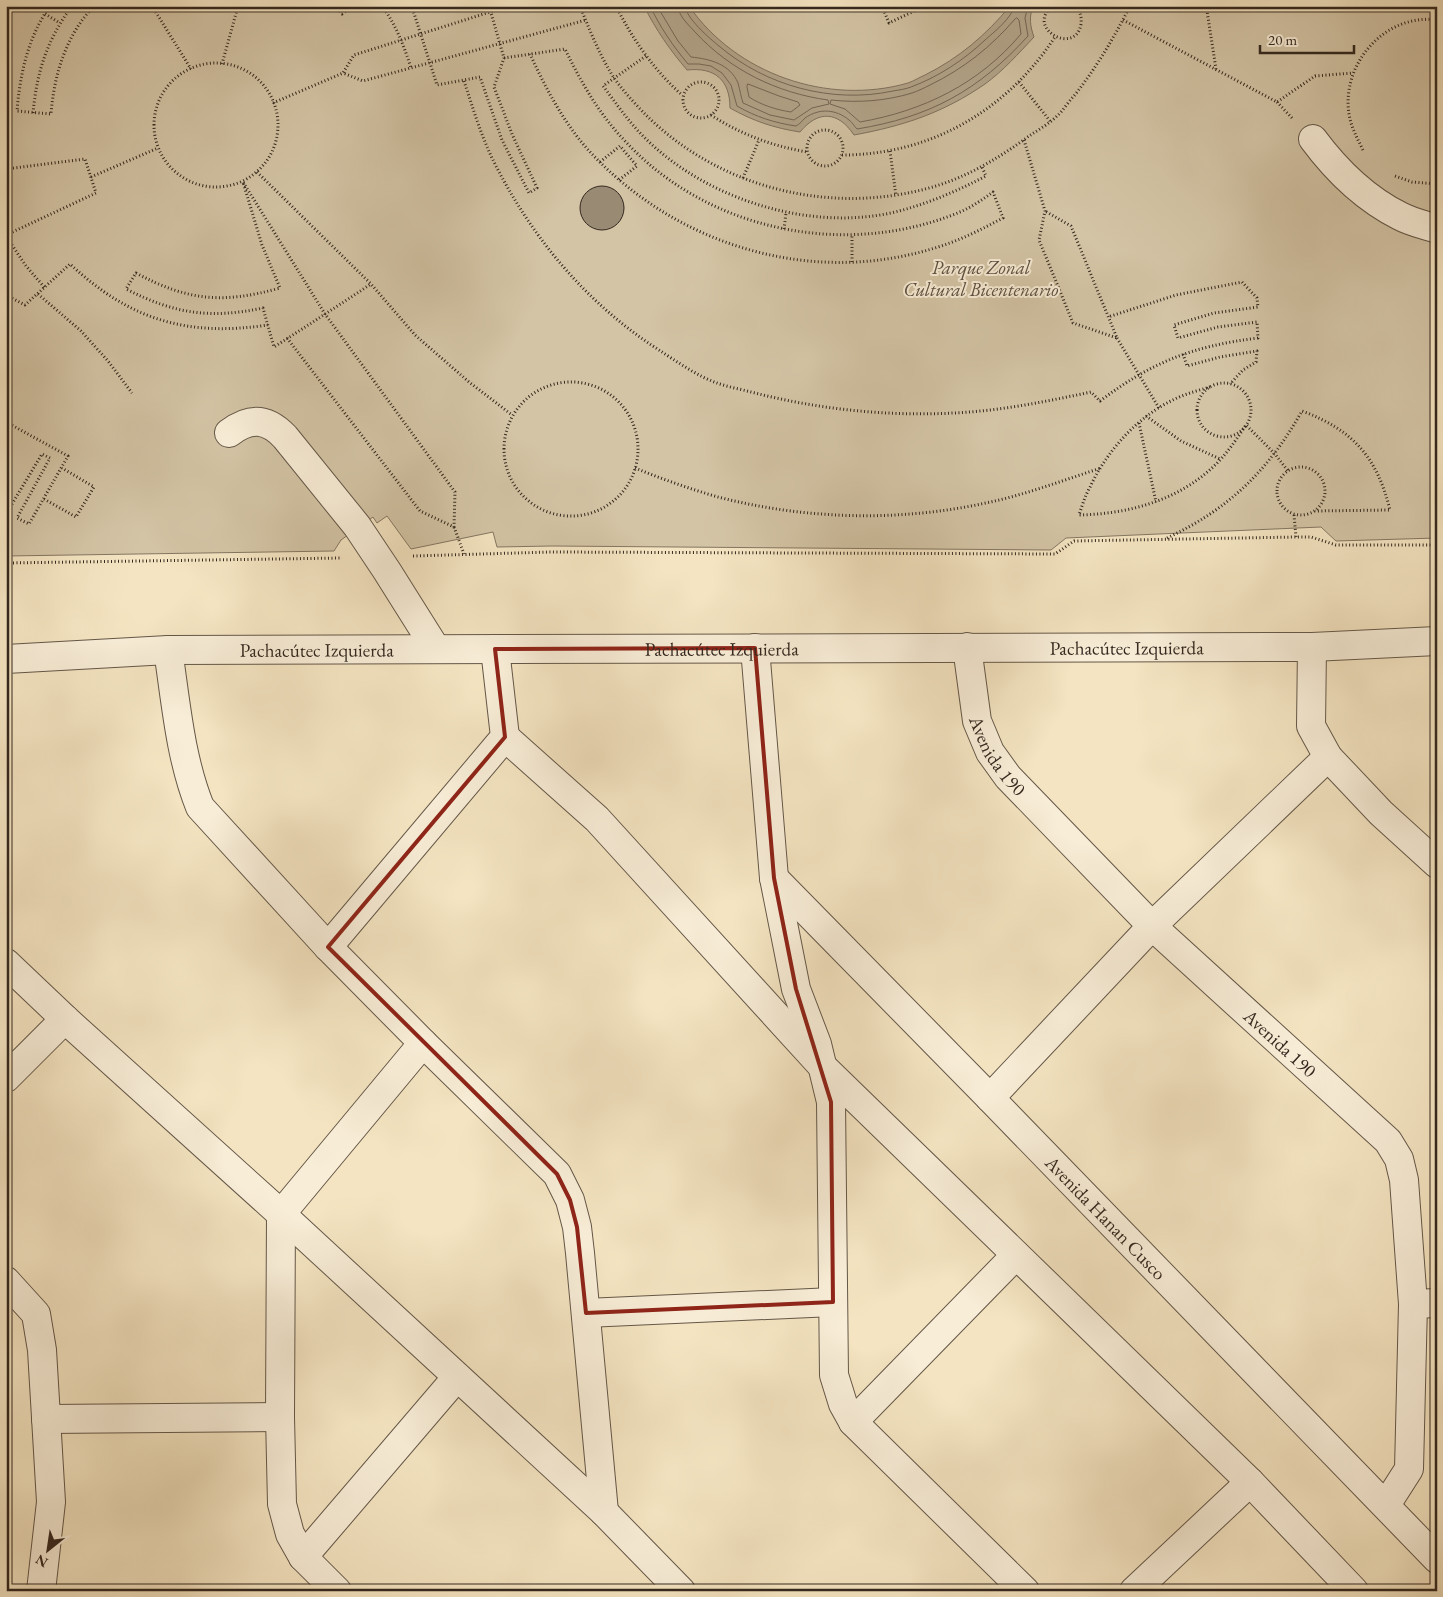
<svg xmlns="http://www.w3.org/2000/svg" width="1443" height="1597" viewBox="0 0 1443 1597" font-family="'EB Garamond',serif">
	<rect width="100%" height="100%" fill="#f4e4c1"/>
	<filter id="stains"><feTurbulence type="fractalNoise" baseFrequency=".004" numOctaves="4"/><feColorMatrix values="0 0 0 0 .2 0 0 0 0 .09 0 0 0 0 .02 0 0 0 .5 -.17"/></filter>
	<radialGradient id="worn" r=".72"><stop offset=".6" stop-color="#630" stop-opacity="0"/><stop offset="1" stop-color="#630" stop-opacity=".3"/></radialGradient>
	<path fill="#d3c4a5" stroke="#847662" d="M6 6H1437V538L1336 541 1321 527 1066 538 1051 550 552 546 497 547 493 532 411 549 387 516 377 523 373 517 341 540 334 551 6 556Z"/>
	<path fill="#b3a48a" stroke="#80725f" d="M644 6H689C736 74 828 106 908 83 914 81 920 77 925 75 959 58 986 35 1010 6H1033C1029 17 1030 26 1034 37 1019 53 1003 71 985 84 943 113 903 126 854 135 838 111 818 110 800 132 774 128 753 121 730 108 730 80 715 67 687 70 670 50 656 30 644 6Z"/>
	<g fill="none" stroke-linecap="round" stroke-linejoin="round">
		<path stroke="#746654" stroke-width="1" d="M650 6C660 27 673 46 688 64H699L711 66 722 73 731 85 737 106C756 117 775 123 796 126 800 124 802 121 805 118 819 108 836 109 849 120 853 123 854 126 857 129 930 117 978 91 1028 36L1025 18 1028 6
			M657 6 678 41 691 57C710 59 730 64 738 83 740 90 741 97 743 103L770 115 794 120 812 108 829 104 828 100C777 93 730 70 695 32 688 24 679 17 678 6
			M685 6C686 18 709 38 719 46 766 86 832 104 893 91 899 90 906 89 911 87 938 77 964 60 985 40 993 33 1013 17 1014 6
			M1017 18 1019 20 1021 34C979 84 923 111 860 122L845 109 830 104 831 100C858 103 886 101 912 93 918 91 924 88 930 85 963 69 991 47 1015 19Z
			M748 84 779 96 798 102 800 105 791 112C777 110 761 105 749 97L747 87Z"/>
	</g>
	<path fill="#988a73" stroke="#34281f" d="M580 208a22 22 0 1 1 44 0a22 22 0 1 1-44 0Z"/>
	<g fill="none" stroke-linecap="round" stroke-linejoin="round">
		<g stroke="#645748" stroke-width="30">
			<g id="minor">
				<path d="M1313 139C1336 170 1364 198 1400 216 1411 222 1425 225 1437 229"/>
				<path d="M229 433C250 417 267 418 285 437L357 526 387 571 436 649"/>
				<path id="s1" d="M967 647 977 721 990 752 1008 777 1152 926 1388 1141 1399 1159 1404 1180 1413 1304 1409 1469 1386 1505"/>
				<path d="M1312 647 1311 726 1328 757 1381 813 1437 864"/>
				<path d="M755 648 774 878 796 989 817 1044 831 1102 834 1375 843 1404 853 1422 1025 1591"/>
				<path d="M168 650C176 703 180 757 200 807L328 947 423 1043 557 1174 570 1200 577 1227 580 1253 604 1512"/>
				<path id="s2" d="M6 659 168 650 1312 647 1437 641"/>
				<path d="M505 737 597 819 822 1066 1250 1482 1354 1591"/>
				<path id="s3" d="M774 878 990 1098 1437 1559"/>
				<path d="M328 947 505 737 495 649"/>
				<path d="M6 963 65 1019 281 1214 604 1512 681 1591"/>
				<path d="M6 1078 65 1019"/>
				<path d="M990 1098 1152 926 1328 757"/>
				<path d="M6 1281 36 1314 42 1350 51 1502 41 1591"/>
				<path d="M1413 1304 1437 1303"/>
				<path d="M586 1313 833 1302"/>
				<path d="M46 1419 280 1417"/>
				<path d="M853 1422 1016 1255"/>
				<path d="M303 1557 457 1377"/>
				<path d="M337 1591 303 1557 290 1534 282 1504 280 1417 281 1214 423 1043"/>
				<path d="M1134 1591 1250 1482"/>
			</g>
		</g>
		<path stroke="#34281f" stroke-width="3" stroke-dasharray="1 2.5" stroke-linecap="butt" d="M50 6C28 37 20 74 17 111L51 114C54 75 66 35 94 6
			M152 6 191 69
			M335 6 342 14 353 6
			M382 6C396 25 404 46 411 68
			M413 6 412 7 437 85 480 77 502 140 529 193 537 188 512 134 494 87 504 58 489 6
			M509 6 354 55 343 73 363 81 586 20
			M580 6C590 31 600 56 614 78 624 92 637 106 649 118 723 189 831 215 929 188 966 178 999 158 1029 136 1038 130 1049 124 1057 116 1063 111 1068 102 1074 96 1096 68 1114 38 1130 6
			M616 6C633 40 654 70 682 95
			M882 6 889 23 925 6
			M1052 6C1025 29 1076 56 1081 24 1082 17 1080 11 1075 6
			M1200 6 1207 11 1216 69
			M45 14 60 23
			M1123 20 1277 102 1315 76 1353 73
			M646 56 603 86C616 103 628 121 643 136 704 198 805 231 891 213 925 205 955 192 986 176L982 167
			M504 58 565 49C581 82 599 114 625 141 709 232 847 259 960 212 972 207 983 199 993 192L1003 218C982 229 961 240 938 247 814 287 679 247 591 153 565 125 546 89 530 54
			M154 125a62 62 0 1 1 124 0a62 62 0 1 1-124 0Z
			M222 64 238 6
			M464 81C473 108 481 136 494 162 532 238 587 304 659 350 676 361 697 376 717 383 728 387 740 389 751 392 828 412 911 419 990 410 1024 406 1058 399 1091 392L1100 401C1152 362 1193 346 1258 338L1257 322 1218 327 1178 338 1174 325 1214 313 1258 307 1257 298 1242 282 1176 295 1108 317
			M683 100a18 18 0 1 1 36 0a18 18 0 1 1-36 0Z
			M1019 82 1050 121
			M1277 102 1292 118
			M273 103 343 73
			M33 113C37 71 47 40 72 6
			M711 115C740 134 772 146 807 152
			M807 148a18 18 0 1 1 36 0a18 18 0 1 1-36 0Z
			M1024 140 1045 211 1039 240 1073 323 1117 338 1071 226 1045 211
			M1363 150C1357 138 1351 127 1349 114 1341 64 1385 13 1437 20
			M890 151 896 196
			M842 155C931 155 1007 110 1055 37
			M600 162 620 146 637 166 619 180
			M6 169 85 159 96 193 6 235
			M257 172 371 284 415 335 469 382 512 415
			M1395 176 1412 182 1437 184
			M91 177 158 148
			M743 178 759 140
			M784 229 786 213
			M6 236 26 266 45 288
			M852 262V235
			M38 294 81 331 108 361 132 393
			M6 295 25 305 70 264C130 320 187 337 268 325
			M287 338 420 511 454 527 455 492 325 314 243 182 262 245 280 288C223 304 188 301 136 273L126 289C175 314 210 319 263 308L274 347C307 326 339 305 371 284
			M1117 338 1159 408
			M1183 354 1187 366 1220 357 1257 351 1256 362 1243 370 1230 384
			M504 449a67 67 0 1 1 134 0a67 67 0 1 1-134 0Z
			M1197 410a27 27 0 1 1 54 0a27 27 0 1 1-54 0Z
			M1210 387C1200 390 1188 393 1177 398 1139 415 1108 449 1090 487 1085 496 1082 506 1079 515 1131 514 1184 499 1221 459 1230 449 1238 437 1246 425L1275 454 1288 471
			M1146 416 1181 441 1220 459
			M6 422 68 456 29 524 17 518 50 458 42 454 9 509 6 507
			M1139 423 1156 502
			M1277 491a24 24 0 1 1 48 0a24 24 0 1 1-48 0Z
			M635 468C662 479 690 489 718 497 803 519 895 522 981 504 1022 496 1061 481 1101 468
			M44 499 76 517 94 487 62 468
			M1294 515 1296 537
			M454 527 464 554
			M1167 538C1229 509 1268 471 1302 411 1353 430 1377 457 1390 510L1315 511
			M413 556 551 552 1055 554 1074 541 1296 537H1311L1336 545H1437
			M6 563 342 558"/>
		<use href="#minor" stroke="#f8edd7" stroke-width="28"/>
	</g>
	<path fill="none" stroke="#8f2418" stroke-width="4" stroke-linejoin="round" d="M755 648 774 878 796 989 831 1102 833 1302 586 1313 577 1227 570 1200 557 1174 328 947 505 737 495 649Z"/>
	<g text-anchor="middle" stroke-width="4" stroke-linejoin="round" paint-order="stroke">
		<g font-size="19" font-style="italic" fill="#5c4f40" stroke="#f8edd7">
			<text x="981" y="274">Parque Zonal<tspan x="981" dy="22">Cultural Bicentenario</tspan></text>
		</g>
		<g font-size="19" fill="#34281f" stroke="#f8edd7">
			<text dy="7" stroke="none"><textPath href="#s2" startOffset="1121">Pachacútec Izquierda</textPath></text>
			<text dy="7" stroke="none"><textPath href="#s2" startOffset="716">Pachacútec Izquierda</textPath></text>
			<text dy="7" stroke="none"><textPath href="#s2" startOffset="311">Pachacútec Izquierda</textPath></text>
			<text dy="7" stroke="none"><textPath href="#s1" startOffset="115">Avenida 190</textPath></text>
			<text dy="7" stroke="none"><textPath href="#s1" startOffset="520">Avenida 190</textPath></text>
			<text dy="7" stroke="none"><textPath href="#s3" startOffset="475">Avenida Hanan Cusco</textPath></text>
		</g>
	</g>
	<rect width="1443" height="1597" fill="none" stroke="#f4e4c1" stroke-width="25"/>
	<rect x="8" y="8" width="1428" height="1582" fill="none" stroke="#34281f" stroke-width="2.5"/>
	<rect x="12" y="12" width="1418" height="1572" fill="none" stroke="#34281f"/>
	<g transform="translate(48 1550) rotate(210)" stroke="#f8edd7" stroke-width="4" paint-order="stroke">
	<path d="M0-4L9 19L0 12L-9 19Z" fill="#34281f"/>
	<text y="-8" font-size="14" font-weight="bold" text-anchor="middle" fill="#34281f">N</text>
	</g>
	<path d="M1260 45v8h94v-8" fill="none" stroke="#34281f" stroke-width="2.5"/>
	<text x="1268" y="45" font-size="15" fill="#34281f" stroke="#f8edd7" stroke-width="4" paint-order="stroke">20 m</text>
	<rect width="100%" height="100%" filter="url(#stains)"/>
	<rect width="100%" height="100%" fill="url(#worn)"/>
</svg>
